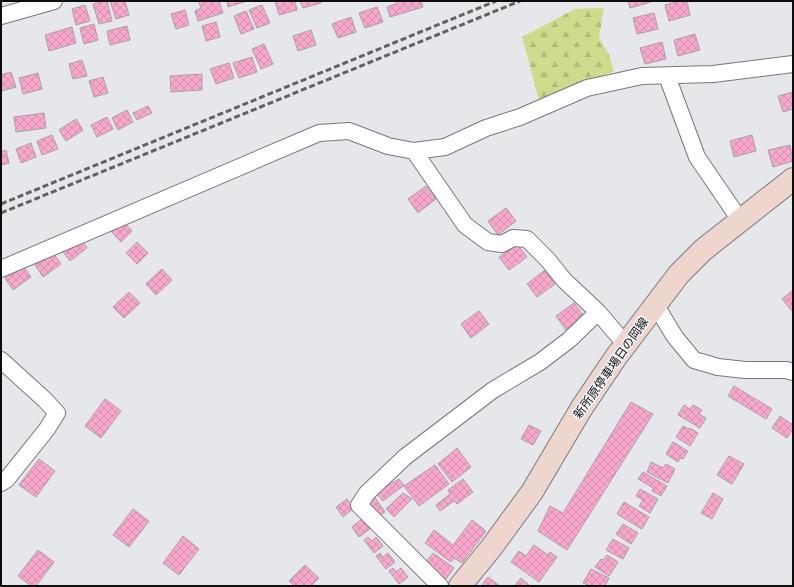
<svg xmlns="http://www.w3.org/2000/svg" width="794" height="587" viewBox="0 0 794 587" font-family="Figtree,'Noto Sans JP',sans-serif">
	<defs>
		<pattern id="forest-firs" width="22" height="20" patternUnits="userSpaceOnUse"><rect width="22" height="20" fill="#cfdb8c"/><path d="M5 1l3.5 6h-7zM16 11l3.5 6h-7z" fill="#b1bb78"/></pattern>
		<pattern id="building-cross-hatch" width="8" height="8" patternUnits="userSpaceOnUse"><rect width="8" height="8" fill="#f9a7cd"/><path d="M0 0l8 8M0 8l8-8" fill="none" stroke="#d48faf"/></pattern>
	</defs>
	<rect width="100%" height="100%" fill="#e6e7eb"/>
	<path fill="url(#forest-firs)" d="M604 8 599 37 609 55 614 71 539 100 522 37 575 9Z"/>
	<path fill="url(#building-cross-hatch)" stroke="#a6a2a4" d="M103 1H107L112 21 99 24 93 4Z
		M110 1H125L129 15 116 19Z
		M201 1H219L223 13 198 21 195 11 201 8 199 2Z
		M227 1H247L228 7Z
		M275 1H295L297 10 279 15Z
		M300 1H320L321 3 303 8Z
		M397 1H421L423 7 390 17 387 7 398 3Z
		M628 1H651V2L630 8Z
		M680 1H687L690 15 669 21 665 5Z
		M85 5 90 21 76 25 72 9Z
		M262 5 270 23 257 28 249 10Z
		M377 7 383 22 365 28 359 13Z
		M185 10 189 25 176 29 171 14Z
		M246 11 254 29 241 34 234 16Z
		M654 13 658 29 637 34 633 18Z
		M351 17 356 32 338 38 332 24Z
		M216 22 220 37 206 41 202 26Z
		M94 24 98 40 84 44 80 28Z
		M127 26 130 40 110 45 107 31Z
		M72 27 76 43 49 51 45 35Z
		M311 30 316 45 298 51 293 36Z
		M695 34 700 50 678 56 674 40Z
		M662 42 666 59 645 64 640 48Z
		M264 44 273 64 261 69 252 49Z
		M252 57 257 72 239 78 233 63Z
		M82 60 87 76 73 79 69 64Z
		M229 63 234 78 216 84 210 69Z
		M11 72 16 87 2 91 1 75Z
		M38 73 42 89 23 94 19 78Z
		M202 74V90L171 92 170 76Z
		M103 77 108 93 94 97 89 81Z
		M793 92V109L783 112 778 96Z
		M148 106 152 113 137 120 133 113Z
		M127 110 133 122 118 130 112 118Z
		M44 113 46 128 16 132 14 117Z
		M107 117 113 129 97 137 91 125Z
		M76 119 83 130 66 141 59 130Z
		M52 135 58 149 42 155 37 141Z
		M752 135 756 151 734 157 730 141Z
		M31 143 36 157 21 163 16 149Z
		M790 145 793 161 773 167 768 150Z
		M6 150 9 163 1 165V152Z
		M426 186 436 199 418 213 408 199Z
		M506 208 516 221 498 235 488 221Z
		M122 220 132 231 121 242 111 231Z
		M79 236 87 248 70 261 61 249Z
		M137 242 148 253 137 264 126 253Z
		M517 244 527 257 509 270 499 257Z
		M53 253 61 264 43 277 35 265Z
		M23 266 31 277 13 290 5 278Z
		M162 269 172 280 156 295 146 284Z
		M545 270 555 284 537 297 527 284Z
		M793 290V312L782 299Z
		M129 292 140 303 124 318 113 307Z
		M574 303 584 316 566 330 556 316Z
		M479 311 489 324 471 338 461 324Z
		M734 386 772 409 766 419 728 396Z
		M105 399 121 411 101 438 85 426Z
		M631 402 653 414 567 550 538 531 550 506 563 513Z
		M684 405 690 409 693 405 702 410 699 414 706 418 700 428 678 415Z
		M780 416 793 425V429L787 438 772 428Z
		M529 425 541 431 533 445 521 439Z
		M683 426 689 429 690 428 698 433 690 446 676 437Z
		M673 442 688 451 683 459 680 458 678 462 666 454Z
		M457 448 471 467 452 482 438 464Z
		M729 456 744 464 732 484 717 475Z
		M39 459 55 471 36 497 19 485Z
		M651 462 663 468 666 464 675 469 668 483 647 472Z
		M435 465 449 484 419 506 404 486Z
		M643 472 667 486 661 496 652 491 653 488 638 479Z
		M399 479 404 485 383 501 376 493Z
		M463 479 473 492 457 504 454 501 440 511 436 505 450 494 448 490Z
		M640 489 658 499 650 513 639 506 643 500 636 496Z
		M403 493 412 499 394 517 386 509Z
		M713 493 723 499 712 519 701 513Z
		M374 496 385 512 379 516 367 505Z
		M347 499 354 508 343 517 336 507Z
		M624 502 649 517 642 529 617 514Z
		M133 509 149 521 129 547 113 535Z
		M363 518 371 528 359 537 352 527Z
		M472 520 486 531 462 563 454 558 451 562 425 543 434 530 453 545Z
		M623 524 638 533 631 544 616 534Z
		M183 536 199 549 179 575 163 563Z
		M368 537 372 541 376 537 383 546 374 553 364 540Z
		M613 539 629 548 623 559 606 550Z
		M534 545 548 555 550 552 557 557 539 582 511 562 519 551 526 556Z
		M38 550 54 562 36 586H31L18 576Z
		M380 553 383 557 388 553 395 562 386 569 376 556Z
		M433 553 454 568 446 579 425 563Z
		M607 555 618 562 609 576 595 567 601 559 603 560Z
		M305 565 319 578 311 586H294L289 581Z
		M393 568 396 572 401 568 408 577 399 584 389 571Z
		M591 569 609 578 605 586H590L583 583Z
		M488 577 500 586H481Z
		M521 578 530 586H514Z"/>
	<g fill="none" stroke-linecap="round" stroke-linejoin="round">
		<g stroke="#77787b" stroke-width="18">
			<path id="street" d="M1 16 54 1
				M667 76 697 157 740 220
				M414 151 465 225 488 242 502 244 513 238 527 239 548 260 564 280 598 312 626 345
				M1 269 319 133 349 131 388 146 414 151 445 147 486 128 520 117 587 88 642 76 713 74 793 64
				M655 304 675 337 694 360 718 367 745 370H786L793 372
				M1 360 45 400 57 413 47 429 7 479 1 483
				M440 586 359 505 367 493 405 457 493 390 540 362 569 340 598 312"/>
		</g>
		<g stroke="#77787b" stroke-width="24">
			<path id="secondary" d="M460 586 491 548 532 492 581 409 616 357 679 274 703 250 793 179"/>
		</g>
		<use href="#street" stroke="#fff" stroke-width="16"/>
		<use href="#secondary" stroke="#eed6cf" stroke-width="22"/>
		<path stroke="#616264" stroke-width="3" stroke-dasharray="6 3" stroke-linecap="butt" d="M1 204 496 1
			M1 213 520 1"/>
	</g>
	<g text-anchor="middle" stroke-width="3" stroke-linejoin="round" paint-order="stroke">
		<g font-size="12" fill="#0d0d0e" stroke="#f3f5f8">
			<text transform="translate(611 368) rotate(-55)" y="4">新所原停車場日の岡線</text>
		</g>
	</g>
	<rect width="794" height="587" fill="none" stroke="#0d0d0e" stroke-width="4"/>
</svg>
